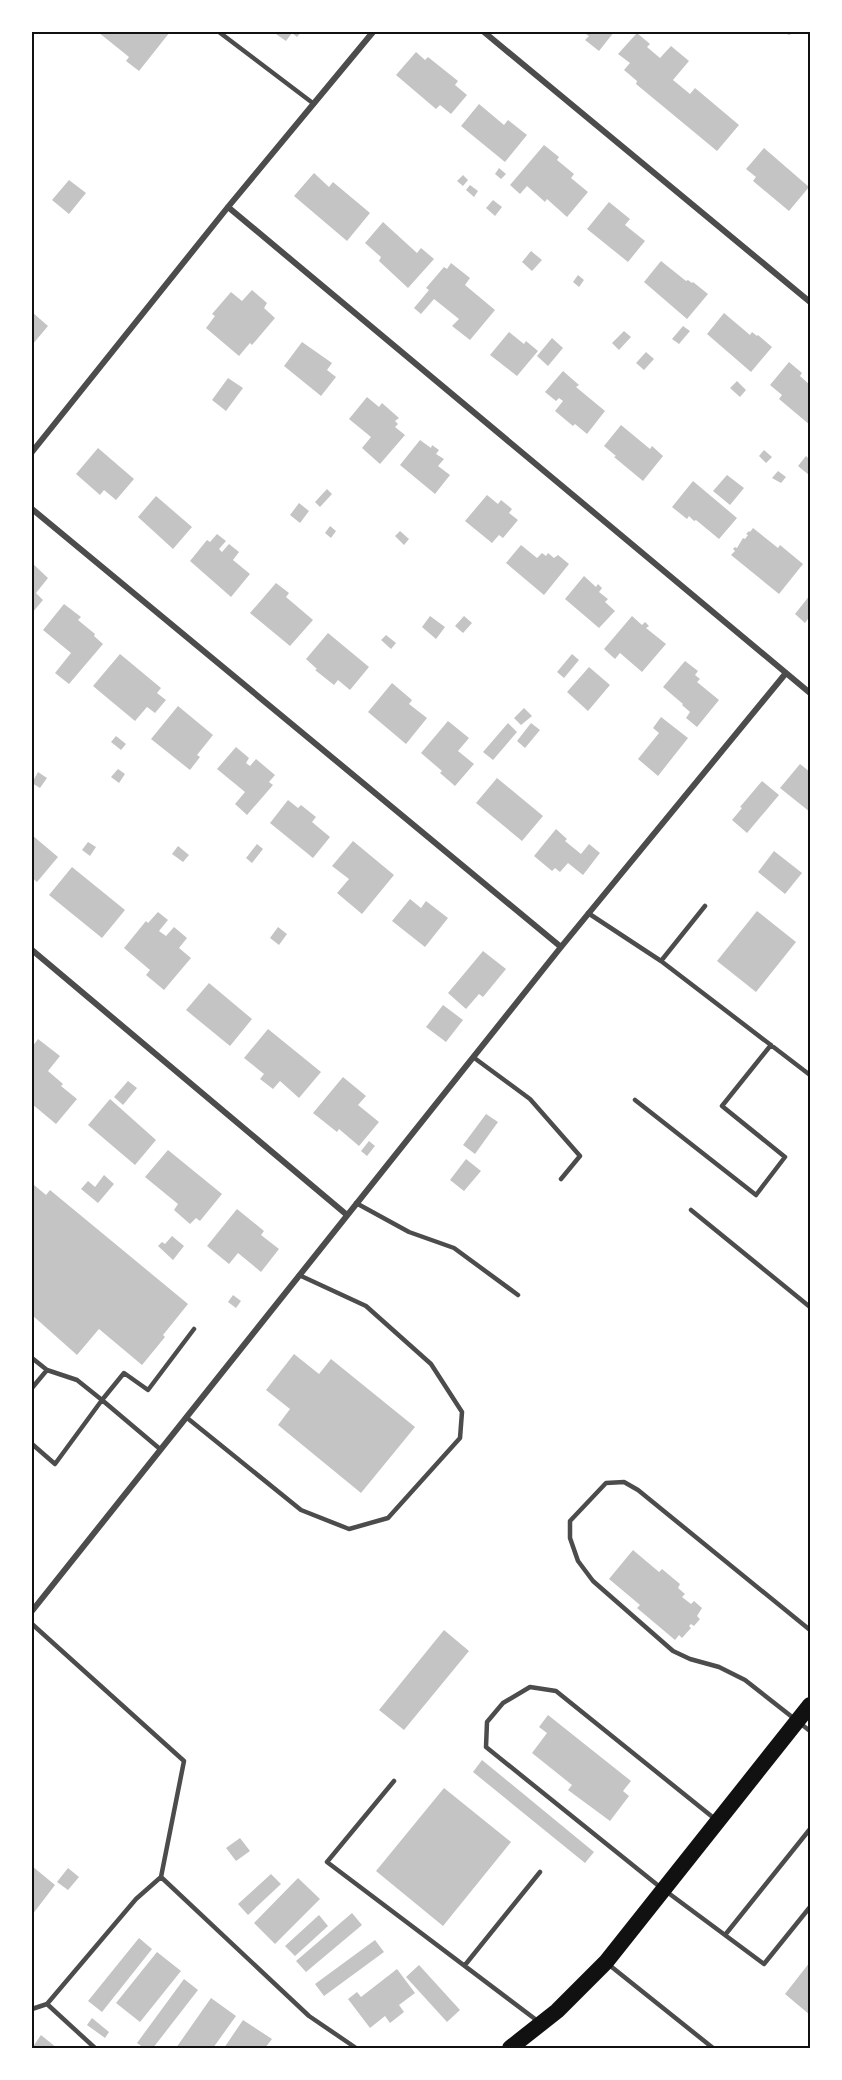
<svg xmlns="http://www.w3.org/2000/svg" width="842" height="2080" viewBox="0 0 842 2080" font-family="'Nunito Sans',sans-serif">
	<rect width="100%" height="100%" fill="#fff"/>
	<path fill="#c4c4c4" d="M98 32H170L139 71 126 61 129 57Z
		M273 32H301L297 37 292 33 286 41Z
		M583 32H614L599 51 585 40 589 36Z
		M637 33 650 44 647 47 660 58 671 46 689 61 673 80 690 94 695 88 739 125 717 151 636 84 637 81 624 70 630 63 618 54Z
		M416 52 425 60 428 57 458 81 455 85 467 95 451 114 440 105 436 109 396 75Z
		M479 104 504 125 508 120 527 135 505 162 461 126Z
		M544 145 559 157 557 160 574 174 571 178 588 192 567 217 547 199 545 202 527 186 520 194 510 185Z
		M764 148 809 187 789 211 753 181 756 177 746 169Z
		M499 168 506 174 501 179 495 174Z
		M314 173 329 187 333 182 370 213 347 241 294 196Z
		M463 175 468 180 463 186 457 181Z
		M69 180 86 193 69 214 52 200Z
		M470 185 478 191 474 197 466 190Z
		M493 200 502 207 495 216 486 208Z
		M609 202 630 219 625 225 645 241 628 262 587 229Z
		M383 222 417 253 421 248 434 259 408 288 379 261 381 257 365 243Z
		M531 251 542 260 532 271 522 262Z
		M661 261 686 281 688 280 692 283 693 282 708 294 687 319 644 282Z
		M451 263 470 278 465 285 495 310 470 340 452 326 459 319 434 299 421 314 414 308 429 290 426 288 444 267 447 269Z
		M578 275 584 280 579 287 573 282Z
		M252 290 267 303 264 308 275 318 252 345 250 343 239 356 206 328 215 316 212 314 231 292 242 301Z
		M32 312 48 326 32 345Z
		M724 313 750 335 752 332 757 336 758 335 772 347 751 372 707 334Z
		M683 326 690 331 679 344 672 339Z
		M624 331 631 337 619 350 612 343Z
		M509 332 524 344 526 341 538 351 517 376 490 355Z
		M552 338 563 348 548 366 537 356Z
		M302 342 332 363 327 370 336 377 321 396 284 366Z
		M646 352 654 359 644 370 636 363Z
		M789 362 802 373 800 376 810 385V425L779 399 782 395 770 385Z
		M563 371 579 385 576 387 605 411 587 434 575 424 573 426 555 411 563 401 559 398 556 401 545 392Z
		M228 378 243 388 226 411 212 400Z
		M737 381 746 390 740 397 730 388Z
		M367 397 379 407 382 403 399 418 395 421 398 424 395 427 405 435 380 464 362 448 371 437 349 419Z
		M621 425 650 449 652 446 663 456 643 481 614 457 616 456 604 446Z
		M420 440 431 448 432 445 439 450 436 454 444 459 438 466 450 475 435 494 400 465Z
		M98 448 134 479 116 500 104 490 100 495 76 474Z
		M764 450 772 457 766 463 759 456Z
		M806 456 810 460 809 475 798 466Z
		M778 471 786 477 781 483 772 478Z
		M727 475 744 488 730 505 713 491Z
		M693 481 737 518 719 539 696 520 694 521 689 516 687 519 672 507Z
		M327 489 332 494 320 507 315 502Z
		M487 495 498 504 501 500 512 509 509 513 518 520 503 538 499 535 492 543 465 521Z
		M156 496 192 527 173 549 138 517Z
		M299 503 309 511 300 523 290 515Z
		M330 526 336 531 331 538 325 533Z
		M753 528 778 548 780 545 803 564 779 594 731 555 735 551 733 549 735 547 737 548 743 538 745 539 748 535 746 534 749 531 750 532Z
		M400 531 409 539 404 545 395 536Z
		M217 534 226 541 219 549 222 552 229 544 239 552 233 560 250 574 231 597 190 561 207 540 210 542Z
		M521 545 537 558 542 553 546 556 548 553 554 558 558 555 569 564 544 595 506 563Z
		M32 563 48 578 36 593 43 600 32 613Z
		M584 576 596 587 598 584 602 588 599 592 608 599 605 602 615 611 599 628 565 599Z
		M276 583 289 593 286 597 313 620 290 646 250 613Z
		M810 595V616L805 623 795 614Z
		M64 604 81 617 78 620 95 634 94 636 103 644 69 684 55 673 71 653 43 630Z
		M430 616 445 627 436 639 422 627Z
		M464 616 472 623 463 633 455 626Z
		M632 616 642 625 645 622 649 626 646 628 666 644 642 672 620 653 615 659 604 649Z
		M328 633 369 667 350 690 338 680 334 685 315 670 317 669 306 659Z
		M386 635 396 643 391 649 381 640Z
		M120 654 161 688 157 693 166 700 155 713 147 707 135 721 93 686Z
		M572 654 579 660 564 678 557 672Z
		M685 661 698 671 695 675 700 679 697 682 719 700 697 727 686 718 690 712 682 705 683 704 663 687Z
		M589 667 610 685 588 711 567 692Z
		M392 683 412 700 409 704 427 718 406 744 368 712Z
		M178 706 213 735 197 755 200 757 190 770 151 739Z
		M524 708 532 716 521 725 514 718Z
		M661 717 688 738 658 776 638 759 659 733 653 728Z
		M448 721 469 738 458 751 474 764 455 786 440 773 442 771 421 753Z
		M508 723 517 732 493 760 483 752Z
		M531 723 540 730 525 748 517 741Z
		M116 736 126 744 121 750 111 742Z
		M236 747 249 758 246 763 250 766 256 759 275 775 269 782 273 785 247 815 235 804 245 792 217 769Z
		M800 764 810 772V812L780 788Z
		M118 769 125 774 119 783 111 777Z
		M38 772 47 778 40 788 32 783Z
		M497 778 543 816 522 841 476 803Z
		M762 781 779 795 747 833 732 820 742 808 740 807Z
		M288 800 298 808 301 805 316 817 312 822 330 837 313 858 270 823Z
		M556 829 567 839 565 841 581 854 589 844 600 853 583 875 568 863 560 872 555 868 552 871 534 856Z
		M32 835 58 857 37 882 32 878Z
		M353 841 394 875 362 914 337 893 349 879 332 866Z
		M88 842 96 847 90 856 82 850Z
		M257 844 263 849 252 863 246 858Z
		M178 846 189 855 183 862 172 854Z
		M774 851 802 873 785 894 758 872Z
		M72 867 125 910 102 938 49 895Z
		M410 899 421 908 426 901 448 918 425 947 392 921Z
		M757 911 796 942 756 992 717 961Z
		M158 912 168 920 159 931 166 936 174 927 187 938 179 948 191 958 164 990 146 975 150 970 124 948 146 921 148 923Z
		M278 927 287 934 279 945 270 938Z
		M483 951 506 969 483 997 479 994 466 1009 448 993Z
		M209 983 252 1019 230 1046 186 1010Z
		M443 1005 463 1020 446 1042 426 1027Z
		M268 1029 321 1072 299 1098 280 1081 273 1089 260 1079 264 1074 244 1058Z
		M38 1039 60 1056 48 1071 63 1084 61 1086 77 1099 56 1124 32 1104V1047Z
		M343 1077 366 1096 358 1105 379 1122 359 1146 339 1129 337 1132 313 1113Z
		M128 1081 137 1088 123 1105 114 1097Z
		M110 1099 156 1140 135 1165 88 1125Z
		M486 1114 498 1122 475 1154 463 1145Z
		M369 1141 375 1146 367 1156 361 1151Z
		M168 1150 222 1194 200 1221 196 1218 190 1224 174 1210 178 1204 145 1177Z
		M466 1159 481 1171 464 1191 450 1180Z
		M104 1175 114 1184 98 1203 81 1189 88 1181 95 1187Z
		M34 1185 46 1195 50 1190 188 1304 163 1335 165 1337 142 1365 99 1329 77 1355 32 1315V1188Z
		M237 1209 264 1231 261 1235 279 1249 261 1272 238 1253 229 1264 207 1246Z
		M172 1236 184 1246 173 1260 158 1246 162 1242 165 1244Z
		M233 1295 241 1301 236 1308 228 1302Z
		M294 1354 319 1374 331 1359 415 1427 361 1493 278 1425 290 1409 266 1390Z
		M633 1550 659 1572 662 1569 680 1584 678 1588 685 1594 682 1597 691 1604 694 1601 702 1608 697 1616 700 1619 694 1626 691 1624 689 1626 691 1628 682 1638 679 1635 675 1640 637 1608 640 1605 609 1579Z
		M444 1630 469 1651 404 1730 379 1710Z
		M548 1715 631 1781 623 1791 629 1796 610 1821 568 1790 572 1785 532 1753 547 1733 539 1727Z
		M482 1760 594 1852 585 1863 473 1772Z
		M444 1788 511 1842 443 1926 376 1871Z
		M240 1838 250 1851 236 1861 226 1848Z
		M32 1866 55 1885 32 1915Z
		M68 1868 79 1877 68 1890 57 1882Z
		M271 1874 281 1884 248 1915 238 1904Z
		M298 1878 320 1899 275 1944 254 1923Z
		M352 1913 362 1925 306 1972 296 1961Z
		M319 1915 328 1926 295 1956 285 1946Z
		M139 1938 152 1949 102 2012 88 2001Z
		M375 1940 384 1952 324 1996 315 1984Z
		M157 1952 181 1971 140 2022 116 2003Z
		M810 1962V2015L785 1994Z
		M419 1965 460 2010 447 2022 406 1977Z
		M397 1969 415 1993 399 2005 404 2012 390 2023 385 2016 370 2028 348 1999 357 1992 361 1997Z
		M184 1979 198 1990 153 2048H144L137 2043Z
		M211 1998 236 2016 213 2048H176Z
		M92 2018 109 2032 105 2038 87 2025Z
		M243 2020 272 2039 265 2048H224Z
		M41 2035 57 2048H32Z"/>
	<g fill="none" stroke-linecap="round" stroke-linejoin="round">
		<path stroke="#4c4c4c" stroke-width="4.5" d="M219 32 314 104
			M788 32H790
			M588 913 661 961 810 1075
			M661 961 705 906
			M473 1057 530 1099 580 1156 561 1179
			M635 1100 756 1195 785 1157 722 1106 771 1045
			M356 1203 409 1232 454 1248 518 1295
			M691 1210 810 1307
			M32 1358 47 1370 77 1380 102 1400 55 1464 32 1444
			M32 1388 47 1370
			M186 1417 301 1510 349 1529 388 1518 460 1438 462 1412 431 1364 366 1306 299 1275
			M160 1449 102 1400 124 1373 148 1390 194 1329
			M32 1624 184 1761 161 1877 309 2016 356 2048
			M810 1630 638 1490 624 1482 606 1483 570 1521V1538L578 1561 593 1581 673 1651 690 1659 719 1667 745 1680 810 1731
			M394 1781 327 1862 539 2022
			M660 1887 486 1747 487 1722 503 1703 530 1687 556 1691 715 1819
			M667 1892 764 1964 810 1907
			M725 1935 810 1829
			M608 1964 713 2048
			M465 1965 540 1872
			M47 2004 95 2048
			M32 2009 47 2004 136 1899 161 1877"/>
		<path stroke="#4c4c4c" stroke-width="6" d="M484 32 810 302
			M228 207 810 693
			M32 452 228 207 373 32
			M32 509 561 947
			M32 950 347 1215
			M32 1611 561 947 786 673"/>
		<path stroke="#111" stroke-width="16" d="M510 2048 557 2011 606 1962 810 1705"/>
	</g>
	<rect width="842" height="2080" fill="none" stroke="#ffffff" stroke-width="66"/>
	<rect x="33" y="33" width="776" height="2014" fill="none" stroke="#111" stroke-width="2"/>
</svg>
